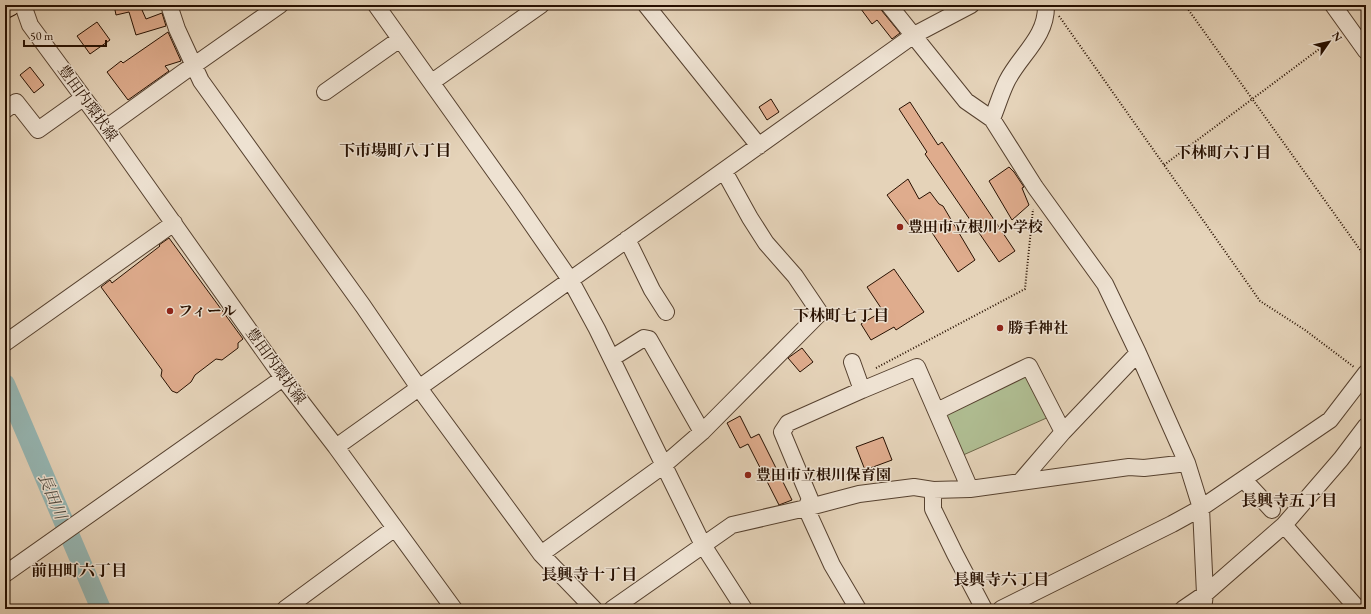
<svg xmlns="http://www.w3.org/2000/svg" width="1371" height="614" viewBox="0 0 1371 614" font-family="'EB Garamond','Noto Serif JP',serif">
	<rect width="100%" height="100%" fill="#e5d3b9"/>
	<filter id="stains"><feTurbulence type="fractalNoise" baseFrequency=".005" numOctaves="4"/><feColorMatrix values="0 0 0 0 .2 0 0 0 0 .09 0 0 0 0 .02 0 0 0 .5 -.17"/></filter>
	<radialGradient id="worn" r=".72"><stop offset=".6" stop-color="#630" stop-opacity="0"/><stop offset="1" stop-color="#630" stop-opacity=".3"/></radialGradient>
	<path fill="#b0be93" stroke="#6c674a" d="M1024 373 1051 416 961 456 945 411Z"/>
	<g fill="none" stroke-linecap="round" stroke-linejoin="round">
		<path stroke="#96b7b4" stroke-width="20" d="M5 384 101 609"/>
	</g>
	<path fill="#dfac8d" stroke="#271001" d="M114 5H145V9L142 10 146 19 162 13 166 26 136 35 129 12 116 15Z
		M858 5H880L882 11 900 33 892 39 877 20 872 24Z
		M97 22 110 40 90 54 77 36Z
		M168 32 181 61 165 66 169 71 128 100 107 72 121 61 123 63Z
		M30 67 44 85 34 93 20 75Z
		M771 99 779 112 767 120 759 107Z
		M910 102 938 145 942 142 1015 251 999 262 925 154 927 152 899 109Z
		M1009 167 1014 172 1024 187 1022 188 1029 205 1012 220 989 181Z
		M908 179 919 199 930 192 939 204 943 206 975 260 958 272 927 225 914 232 887 195Z
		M169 238 243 339 238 343V348L222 360 216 359 195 375 191 382 177 393 172 391 161 376 162 370 101 287 110 280 112 283 160 246 159 245Z
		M894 269 924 312 896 330 894 327 871 340 861 324 883 311 867 287Z
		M802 348 813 362 800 372 788 358Z
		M740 416 751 438 759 434 792 500 779 505 748 444 740 448 727 423Z
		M883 437 892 460 865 470 856 447Z"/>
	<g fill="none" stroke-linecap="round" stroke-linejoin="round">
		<g stroke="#56412f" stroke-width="18">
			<path id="minor" d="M23 5 30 25 106 128 283 378 336 447 454 609
				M169 5 177 29 201 81 363 306 419 388 541 554 594 609
				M376 5 515 200 571 281 597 329 703 545 744 609
				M646 5 759 146
				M889 5 966 101 992 119 1035 187 1105 284 1138 353 1187 463 1201 508 1205 594 1203 609
				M1333 5 1366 51
				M432 82 541 5
				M325 92 400 39
				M5 110 16 102 38 130 83 98
				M992 119C997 107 1001 93 1007 81 1020 55 1047 37 1046 5
				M106 128 185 71 193 66 280 5
				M627 239 652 290 666 312
				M5 343 174 223
				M612 358 644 338 649 339 702 432
				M852 362 862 390
				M937 411 1029 366 1063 432
				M336 447 914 35 971 5
				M1244 480 1272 510
				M1020 482 1063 432 1138 353
				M933 490V509L955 554 984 609
				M1284 525 1358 609
				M541 554 664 465 702 432 820 313 795 276 766 243 750 218 724 171
				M5 574 283 378
				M285 609 395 528
				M612 609 732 525 806 508 859 494 914 487 933 490 970 489 1129 467 1144 468 1187 463
				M858 609 832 565 806 508 810 499 782 432 788 423 862 390 917 367 970 489
				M1001 609 1172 524 1201 508 1330 420 1366 373
				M1183 609 1205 594 1284 525 1341 459 1366 426"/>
		</g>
		<g stroke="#271001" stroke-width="24">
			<path id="highway" d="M5 7 9 5"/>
		</g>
		<path stroke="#271001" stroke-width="2" stroke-dasharray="1 2" stroke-linecap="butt" d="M1185 5 1366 258
			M1059 16 1260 301 1305 330 1354 367
			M1164 165 1338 35
			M876 368 1025 289 1033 209"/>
		<use href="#minor" stroke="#eee2d2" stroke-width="16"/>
		<use href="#highway" stroke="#e5d3b9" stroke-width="22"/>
	</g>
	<g fill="#8f2418" stroke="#eee2d2" stroke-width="1.5">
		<circle cx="900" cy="227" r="4"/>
		<circle cx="170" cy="311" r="4"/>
		<circle cx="1000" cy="328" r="4"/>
		<circle cx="748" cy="475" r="4"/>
	</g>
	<g text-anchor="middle" stroke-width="3" stroke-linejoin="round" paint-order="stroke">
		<g font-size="15" fill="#271001" stroke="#eee2d2">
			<text transform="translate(88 103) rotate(54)" y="5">豊田内環状線</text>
			<text transform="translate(276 366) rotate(54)" y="5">豊田内環状線</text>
		</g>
		<g font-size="15" font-weight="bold" fill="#271001" stroke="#eee2d2" text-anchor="start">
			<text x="908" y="232">豊田市立根川小学校</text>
			<text x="178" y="316">フィール</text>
			<text x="1008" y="333">勝手神社</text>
			<text x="756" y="480">豊田市立根川保育園</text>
		</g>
		<g font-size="16" font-weight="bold" fill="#271001" stroke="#eee2d2">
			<text x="395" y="156">下市場町八丁目</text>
			<text x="1223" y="158">下林町六丁目</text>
			<text x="841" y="321">下林町七丁目</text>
			<text x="1289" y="506">長興寺五丁目</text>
			<text x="79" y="576">前田町六丁目</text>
			<text x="589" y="580">長興寺十丁目</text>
			<text x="1001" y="585">長興寺六丁目</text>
		</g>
		<g font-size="16" font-style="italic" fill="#4e4a40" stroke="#eee2d2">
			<text transform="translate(53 496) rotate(67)" y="6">長田川</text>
		</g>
	</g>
	<rect width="1371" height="614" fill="none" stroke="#e5d3b9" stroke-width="20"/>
	<rect x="6" y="6" width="1359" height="602" fill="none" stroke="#271001" stroke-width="2"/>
	<rect x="10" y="10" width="1351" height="594" fill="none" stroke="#271001"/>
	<g transform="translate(1329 42) rotate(56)" stroke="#eee2d2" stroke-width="3" paint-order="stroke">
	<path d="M0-3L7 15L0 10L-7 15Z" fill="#271001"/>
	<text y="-6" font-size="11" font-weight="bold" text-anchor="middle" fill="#271001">N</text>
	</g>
	<path d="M24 40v6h82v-6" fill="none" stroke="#271001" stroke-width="2"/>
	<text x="30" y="40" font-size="12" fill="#271001" stroke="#eee2d2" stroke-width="3" paint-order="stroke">50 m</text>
	<rect width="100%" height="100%" filter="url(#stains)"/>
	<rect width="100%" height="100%" fill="url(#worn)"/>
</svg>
